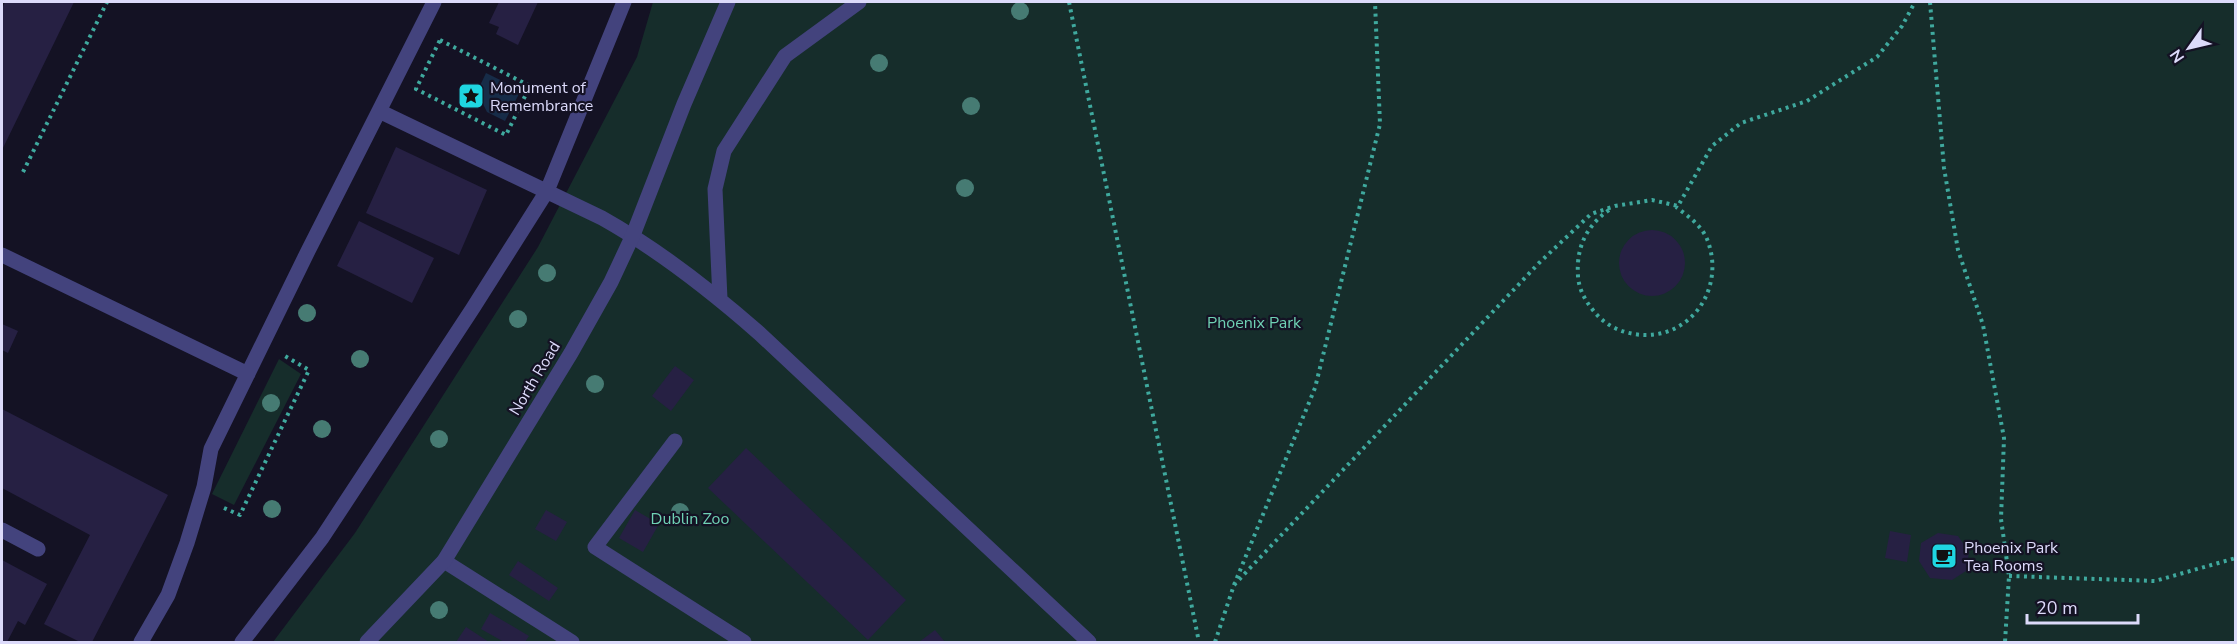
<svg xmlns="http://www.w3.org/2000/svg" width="2237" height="644" viewBox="0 0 2237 644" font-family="'Nunito Sans',sans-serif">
	<rect width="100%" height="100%" fill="#141224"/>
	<path fill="#162d2b" d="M653 2H2235V642H273L355 533 538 247 637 57Z
		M279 359 301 374 234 505 212 494Z"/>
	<path fill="#172c48" d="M486 73 521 90 505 121 487 112 477 92Z"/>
	<path fill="#262043" d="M5 2H74L2 150V9Z
		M499 2H538L518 45 496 34 499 27 489 23Z
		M396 147 487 190 459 255 366 213Z
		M359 221 434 258 412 303 337 266Z
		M1619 263a33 33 0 1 1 66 0a33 33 0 1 1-66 0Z
		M2 324 18 331 8 353 2 350Z
		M675 366 694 380 671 411 652 396Z
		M2 409 168 495 92 642H80L44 624 90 535 2 488Z
		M746 448 906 600 868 640 708 488Z
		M546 510 567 522 556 541 535 529Z
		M635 510 659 524 643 552 619 538Z
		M1890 531 1911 535 1907 562 1885 558Z
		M1938 533 1958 536 1969 552 1966 571 1952 580 1930 578 1919 561 1921 543Z
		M2 560 47 584 25 625 18 621 7 642 2 641Z
		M518 561 558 588 549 601 509 575Z
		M490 613 529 636 525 642H504L481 629Z
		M466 627 489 642H456Z
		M935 630 945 642H919Z"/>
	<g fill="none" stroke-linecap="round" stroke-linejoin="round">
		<path stroke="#3fa99e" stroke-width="4" stroke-dasharray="3 4.5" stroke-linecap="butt" d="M1069 2 1199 642
			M1930 2 1944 168 1958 250 1983 325 2004 438 2001 519 2009 576 2005 642
			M440 40 530 86 506 135 416 89Z
			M23 172 107 2
			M1609 210C1586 226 1576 248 1578 276 1579 292 1588 305 1598 316 1608 326 1621 332 1634 334 1689 343 1727 289 1707 239 1701 225 1688 216 1676 207
			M224 508 240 515 309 370 285 356
			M2009 576 2155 581 2236 558
			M1234 585 1539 263 1591 214 1615 206 1652 200 1678 206 1712 146 1741 123 1807 101 1877 57 1902 26 1915 2
			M1215 642 1234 585 1315 388 1380 124 1375 2"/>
		<path stroke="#43437d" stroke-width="15" d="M434 2 379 111 602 218C659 250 710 290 759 333L1089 642
			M2 255 248 374
			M720 299 715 189 724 151 785 56 859 2
			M675 441 595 547 744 642
			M2 530 38 549
			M444 561 572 642
			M141 642 168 595 187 543 204 487 211 449 308 251 379 111
			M242 642 322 538 473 308 547 191 624 2"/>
		<path stroke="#43437d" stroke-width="15" d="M367 642 444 561 571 353 611 282 633 235 684 104 728 2"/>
	</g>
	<g fill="#467b73">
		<circle cx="1020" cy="11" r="9"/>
		<circle cx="879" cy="63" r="9"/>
		<circle cx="971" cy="106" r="9"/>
		<circle cx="965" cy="188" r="9"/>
		<circle cx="547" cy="273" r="9"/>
		<circle cx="307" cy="313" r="9"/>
		<circle cx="518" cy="319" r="9"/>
		<circle cx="360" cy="359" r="9"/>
		<circle cx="595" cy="384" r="9"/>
		<circle cx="271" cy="403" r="9"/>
		<circle cx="322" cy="429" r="9"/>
		<circle cx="439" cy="439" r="9"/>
		<circle cx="272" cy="509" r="9"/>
		<circle cx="680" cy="512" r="9"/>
		<circle cx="439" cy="610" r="9"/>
	</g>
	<defs>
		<g id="sight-square" transform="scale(1.35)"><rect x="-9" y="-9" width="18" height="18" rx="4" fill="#1fd6e1" stroke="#141224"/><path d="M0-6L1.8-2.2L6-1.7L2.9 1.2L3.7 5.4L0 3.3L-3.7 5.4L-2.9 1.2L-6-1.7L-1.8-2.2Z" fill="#111"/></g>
		<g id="cafe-square" transform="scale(1.35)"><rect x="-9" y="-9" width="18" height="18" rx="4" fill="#1fd6e1" stroke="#141224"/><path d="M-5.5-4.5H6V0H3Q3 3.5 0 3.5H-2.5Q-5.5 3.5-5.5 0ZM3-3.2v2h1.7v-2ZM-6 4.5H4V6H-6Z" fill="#111"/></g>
	</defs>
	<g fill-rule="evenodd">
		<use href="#sight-square" x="471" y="96"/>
		<use href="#cafe-square" x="1944" y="556"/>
	</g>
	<g text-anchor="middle" stroke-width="4.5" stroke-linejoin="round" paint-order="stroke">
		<g font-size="16" fill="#dcdafa" stroke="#141224" text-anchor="start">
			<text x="490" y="93">Monument of<tspan x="490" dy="18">Remembrance</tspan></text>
			<text x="1964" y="553">Phoenix Park<tspan x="1964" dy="18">Tea Rooms</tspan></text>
		</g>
		<g font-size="16" fill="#6fd1b4" stroke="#141224">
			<text x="1254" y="328">Phoenix Park</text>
			<text x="690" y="524">Dublin Zoo</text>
		</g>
		<g font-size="16" fill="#dcdafa" stroke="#141224">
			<text transform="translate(534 378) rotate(-59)" y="6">North Road</text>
		</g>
	</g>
	<rect width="2237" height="644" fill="none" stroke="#dcdafa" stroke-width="6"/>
	<g transform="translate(2189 48) rotate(236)" stroke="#141224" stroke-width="4.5" paint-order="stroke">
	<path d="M0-4.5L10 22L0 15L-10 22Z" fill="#dcdafa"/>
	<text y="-9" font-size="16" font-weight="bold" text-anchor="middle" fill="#dcdafa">N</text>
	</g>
	<path d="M2027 614v9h111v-9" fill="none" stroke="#dcdafa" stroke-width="3"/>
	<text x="2036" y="614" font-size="18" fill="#dcdafa" stroke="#141224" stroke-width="4.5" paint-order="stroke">20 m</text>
</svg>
